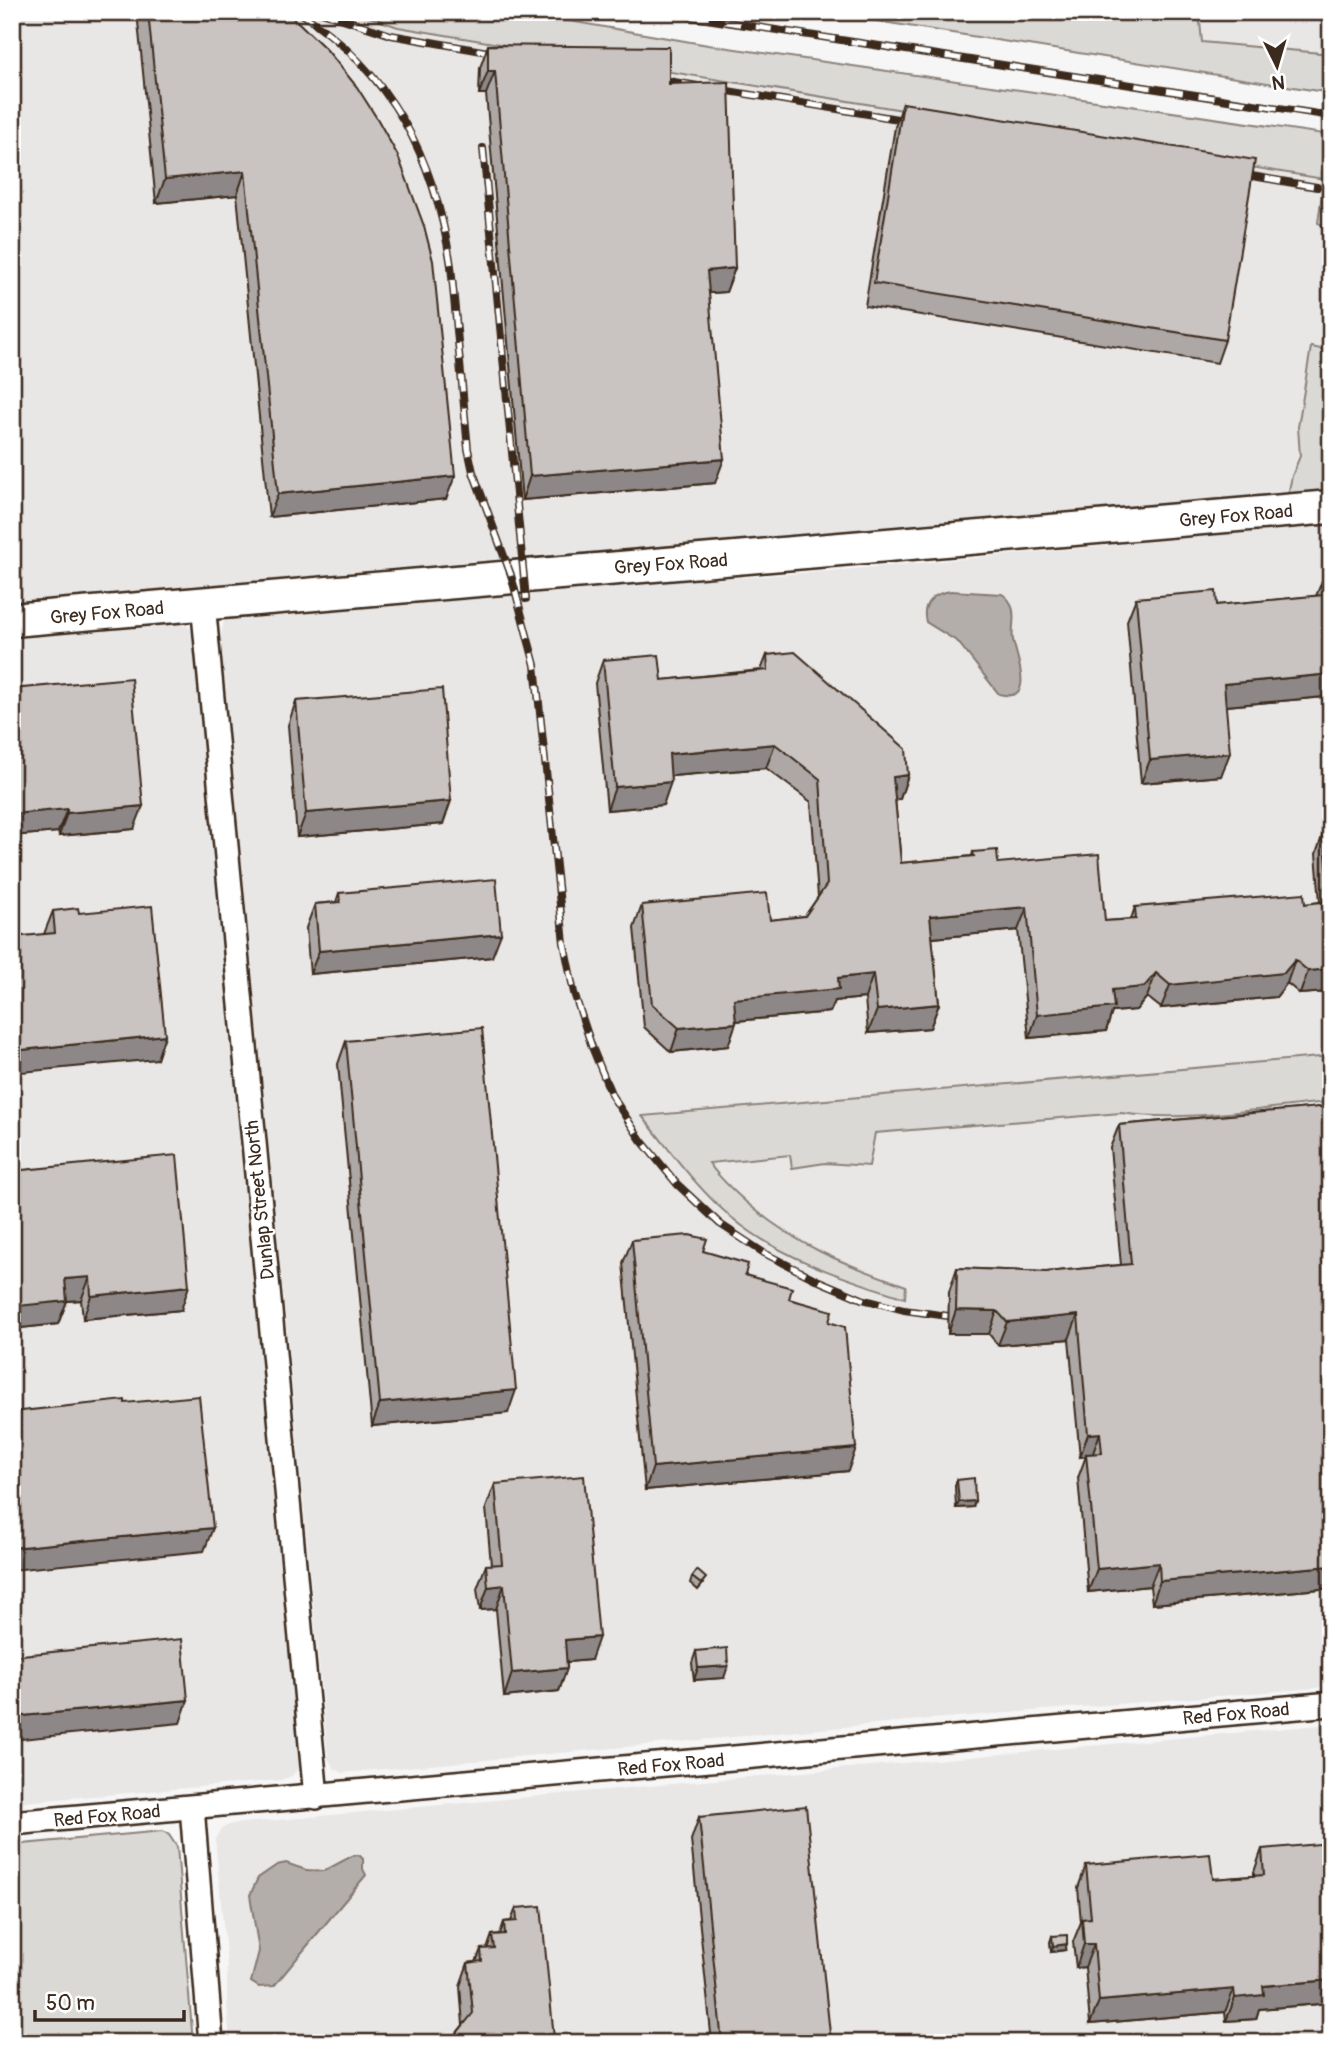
<svg xmlns="http://www.w3.org/2000/svg" width="1343" height="2055" viewBox="0 0 1343 2055" font-family="Pangolin,sans-serif">
	<rect width="100%" height="100%" fill="#f7f6f6"/>
	<filter id="ink" filterUnits="userSpaceOnUse"><feTurbulence type="fractalNoise" baseFrequency=".0143" numOctaves="2"/><feDisplacementMap in="SourceGraphic" scale="14" xChannelSelector="R" yChannelSelector="G"/><feConvolveMatrix kernelMatrix="1 2 1 2 8 2 1 2 1" color-interpolation-filters="sRGB"/></filter>
	<g filter="url(#ink)">
		<path fill="#e9e7e6" d="M12 12H355L398 27 1325 179 1318 223 1331 229V351L1312 347 1298 427 1300 456 1292 476 1288 495 778 541 555 554 12 603Z
			M1199 12H1331V54L1202 42Z
			M1331 525V1056L642 1117 709 1197 732 1218 770 1243 852 1281 906 1286 844 1264 799 1242 770 1223 721 1180 709 1163 790 1154 792 1168 825 1163 868 1166 875 1133 1121 1113 1151 1118 1212 1116 1273 1106 1331 1102V1684L1317 1688 920 1720 343 1773 335 1769 328 1759 220 638 224 622 233 616 607 584 746 577 831 571Z
			M173 621 189 627 193 637 299 1767 292 1776 281 1780 12 1803V636Z
			M1331 1724V2043H230L227 2006V1966L215 1839 221 1829 231 1824Z"/>
		<path fill="#dbd9d6" stroke="#8b827a" stroke-width="2" d="M355 12H518L708 45 1331 135V229L1318 223 1324 179 451 36 398 27Z
			M820 12H1199L1202 42 1331 54V93Z
			M1311 347 1331 351V490L1288 495 1292 476 1300 456 1298 427Z
			M1331 1056V1102C1261 1107 1191 1123 1121 1113L875 1133 869 1166 825 1163 792 1168 790 1155 709 1163C719 1178 732 1189 746 1202 798 1247 842 1263 906 1286L905 1298C846 1279 779 1258 731 1217 697 1189 670 1150 642 1116Z
			M163 1831 169 1835 177 1847 193 2043H12V1845Z"/>
		<path fill="#b4aeaa" stroke="#847972" stroke-width="2" d="M951 591 1002 594C1007 597 1010 600 1012 607 1016 617 1011 629 1013 640 1016 656 1037 704 999 694L958 642 926 622C921 604 933 593 951 591Z
			M359 1855 363 1859V1869L366 1875 274 1986 259 1987 251 1982 259 1951 250 1895 258 1878 277 1865 286 1863 306 1870 324 1871 352 1856Z"/>
		<g fill="none" stroke-linecap="round" stroke-linejoin="round">
			<g stroke="#3b2a1e" stroke-width="28">
				<path id="street" d="M203 603 316 1797
					M192 1807 211 2043
					M12 1823 1331 1704"/>
			</g>
			<g stroke="#3b2a1e" stroke-width="37">
				<path id="secondary" d="M12 620C451 579 891 545 1331 507"/>
			</g>
			<use href="#street" stroke="#fff" stroke-width="23"/>
			<use href="#secondary" stroke="#fff" stroke-width="32"/>
			<g stroke="#3b2a1e" stroke-width="8">
				<path id="rail" d="M299 12C392 73 435 158 451 266L468 449 473 472 511 575 535 665 564 943 574 993 592 1047 612 1096 641 1140 677 1184 720 1224 764 1253 819 1281 862 1299 904 1310 948 1316
					M322 12 391 35 505 55
					M661 12 1331 116
					M650 78 916 122
					M483 148 526 599
					M1234 173 1317 187"/>
			</g>
			<use href="#rail" stroke="#fff" stroke-width="5" stroke-dasharray="16" stroke-linecap="butt"/>
		</g>
		<path fill="#ada8a6" stroke="#3b2a1e" stroke-width="2" d="M142 12H285L446 499 269 517 237 195 156 203 138 22Z
			M488 45 669 84 735 268 726 292 709 293 715 483 522 500 486 94H479L480 68Z
			M903 103 1225 340 1217 363 865 306 895 127Z
			M1331 580V712L1325 713 1324 697 1226 706 1221 776 1141 783 1127 621 1136 598 1217 605 1316 596 1322 581Z
			M767 655 908 775 900 799H895L901 863 972 856 973 852 998 863 1105 921 1131 919 1135 907 1305 904 1320 902 1316 854 1324 831 1331 830V1010H1329L1328 992 1300 994 1287 983 1276 997 1161 1008 1147 997 1136 1010 1112 1012 1106 1031 1029 1038 1018 930 932 938 939 1004 930 1028 868 1033 865 998 835 1001 830 1012 736 1021 728 1046 671 1052 644 1027 634 928 642 905 770 920 805 916 818 897 811 802 766 768 671 776 663 805 607 810 595 683 603 660 662 680 761 670Z
			M12 689 134 829 59 836 58 832 12 836Z
			M296 701 443 824 297 837 288 725Z
			M339 893 492 957 310 974 306 928 315 904 336 902Z
			M53 911 79 913 165 1035 157 1059 44 934Z
			M346 1041 508 1413 372 1426 338 1064Z
			M1331 1106V1588L1152 1604 1150 1586 1088 1592 1078 1478 1086 1456 1080 1457 1069 1339 998 1345 989 1334H948L949 1292 957 1268 1046 1272 1121 1265 1110 1148 1119 1125Z
			M12 1171 181 1310 83 1319 81 1300 67 1301 58 1324 12 1329Z
			M632 1240 703 1251 829 1322 848 1471 645 1490 623 1263Z
			M957 1480 973 1507 956 1508 955 1486Z
			M495 1484 591 1660 567 1662V1668L559 1691 504 1697 496 1609 480 1610 477 1589 486 1565H491L486 1508Z
			M692 1577 703 1584 698 1590 690 1583Z
			M696 1651 724 1678 694 1680 692 1663Z
			M699 1817 831 2043H712L691 1840Z
			M1262 1849 1331 1851V2003L1259 2009 1256 2019 1226 2021 1225 2012 1090 2024 1085 1967 1076 1968 1073 1942 1081 1922 1078 1888 1086 1865 1213 1879 1254 1876V1872Z
			M516 1908 554 2038 552 2043H449L463 2025 460 1986 468 1963 476 1962 481 1949H487L492 1935 500 1934 504 1922 511 1921Z
			M1052 1936 1065 1950 1051 1952 1050 1942Z"/>
		<path fill="#8d8887" stroke="#3b2a1e" stroke-width="2" d="M488 71H495L486 94H479Z
			M245 171 237 195 156 203 165 179Z
			M735 268 726 292 699 294 707 271Z
			M724 459 715 483 522 500 530 476Z
			M455 476 446 499 269 517 278 494Z
			M1331 674V678L1324 697 1215 707 1224 684Z
			M1331 698V712L1325 713Z
			M775 744 766 768 660 777 669 754Z
			M1230 753 1221 776 1141 783 1150 760Z
			M908 775 900 799 884 800 893 777Z
			M671 782 663 805 607 810 615 787Z
			M451 801 443 824 297 837 306 813Z
			M143 806 134 829 59 836 67 813Z
			M67 809 58 832 12 836V814Z
			M1027 907 1018 930 922 939 930 916Z
			M501 934 492 957 310 974 319 951Z
			M1295 960 1287 983 1276 997 1161 1008 1170 985Z
			M1331 969V984L1328 992 1300 994 1308 971Z
			M1156 973 1147 997 1136 1010 1112 1012 1106 1031 1029 1038 1037 1015 1112 990Z
			M873 974 865 998 835 1001 830 1012 725 1022 734 999 838 978Z
			M939 1004 930 1028 868 1033 877 1010Z
			M736 1023 728 1046 671 1052 679 1028Z
			M165 1035 157 1059 12 1073V1051Z
			M90 1277 81 1300 67 1301 58 1324 12 1329V1321L18 1306 65 1279Z
			M12 1285H16L12 1295Z
			M189 1286 181 1310 83 1319 91 1296Z
			M956 1310 997 1311 989 1334H948Z
			M1078 1315 1069 1339 998 1345 1007 1322Z
			M516 1390 508 1413 372 1426 380 1403Z
			M1100 1433 1092 1456 1086 1454V1456L1080 1457 1088 1434Z
			M856 1448 848 1471 645 1490 653 1467Z
			M975 1501 973 1507 956 1508 959 1502Z
			M213 1528 204 1551 12 1570V1548Z
			M1159 1563 1150 1586 1088 1592 1097 1569Z
			M1331 1566V1588L1152 1604 1160 1581Z
			M504 1585 496 1609 480 1610 488 1587Z
			M599 1637 591 1660 556 1663 565 1640Z
			M728 1666 724 1678 694 1680 698 1668Z
			M567 1668 559 1691 504 1697 512 1673Z
			M188 1700 180 1723 12 1740V1717Z
			M1067 1944 1065 1950 1051 1952 1053 1946Z
			M1084 1944H1094L1085 1967 1076 1968Z
			M1331 1980V2003L1259 2009 1256 2019 1226 2021 1235 1998 1263 1986Z
			M1234 1989 1225 2012 1090 2024 1099 2001Z"/>
		<path fill="#c9c3c1" stroke="#3b2a1e" stroke-width="2" d="M148 12H285L299 23 327 50 357 87 378 120 398 156 424 226 433 261 455 476 278 494 245 171 165 179Z
			M488 45 669 47V84L729 82 735 268 707 271 724 459 530 476 495 71H488Z
			M903 103 1255 160 1225 340 874 283Z
			M1331 580V674L1224 684 1230 753 1150 760 1136 598 1216 591 1217 605 1323 595 1322 581Z
			M795 652 906 749 908 775 893 777 901 863 974 856 973 852 997 850 998 863 1099 854 1105 921 1136 919 1135 907 1304 893 1305 904 1330 901 1324 831 1331 830V969L1308 971 1295 960 1284 973 1170 985 1156 973 1144 987 1112 990 1114 1007 1037 1015 1027 907 930 916 939 1004 877 1010 873 974 838 978 839 989 734 999 736 1023 679 1028 652 1004 642 905 767 893 770 920 805 916 827 884 820 779 775 744 669 754 671 782 615 787 603 660 659 655 662 680 768 670 767 655Z
			M131 678 143 806 67 813V809L12 814V689Z
			M442 689 451 801 306 813 296 701Z
			M496 879 501 934 319 951 315 904 340 902 339 893Z
			M152 906 165 1035 12 1051V937L55 933 53 911 78 908 79 913Z
			M482 1028 516 1390 380 1403 346 1041Z
			M1331 1106V1566L1160 1581 1159 1563 1097 1569 1086 1454 1102 1453 1100 1433 1088 1434 1078 1315 1007 1322 997 1311 956 1310 957 1268 1046 1272 1131 1264 1119 1125Z
			M177 1155 189 1286 91 1296 90 1277 65 1279 67 1301 18 1306 16 1285H12V1171Z
			M689 1235 707 1239 703 1251 748 1264 745 1275 792 1288 789 1299 832 1311 829 1322 845 1327 856 1448 653 1467 632 1240Z
			M199 1396 213 1528 12 1548V1412L125 1400V1403Z
			M584 1476 599 1637 565 1640 567 1668 512 1673 504 1585 488 1587 486 1565 502 1564 495 1484Z
			M974 1478 975 1501 959 1502 957 1480Z
			M697 1570 706 1578 701 1584 692 1577Z
			M182 1639 188 1700 12 1717V1656Z
			M727 1648 728 1666 698 1668 696 1651Z
			M806 1806 831 2043H722L699 1817Z
			M1330 1843 1331 1980 1263 1986 1264 1995 1235 1998 1234 1989 1099 2001 1094 1944H1084L1082 1919 1091 1918 1086 1865 1210 1854 1213 1879 1264 1875 1262 1849Z
			M541 1906 554 2038 550 2043H449L473 2013 468 1963 482 1961 481 1949 494 1948 492 1935 505 1934 504 1922 517 1921 516 1908Z
			M1067 1935V1944L1053 1946 1052 1936Z"/>
	</g>
	<g text-anchor="middle" stroke-width="5" stroke-linejoin="round" paint-order="stroke">
		<g font-size="19" fill="#3b2a1e" stroke="#fff">
			<text transform="translate(1236 515) rotate(-5)" y="7">Grey Fox Road</text>
			<text transform="translate(671 563) rotate(-4)" y="7">Grey Fox Road</text>
			<text transform="translate(107 612) rotate(-5)" y="7">Grey Fox Road</text>
			<text transform="translate(259 1200) rotate(-96)" y="7">Dunlap Street North</text>
			<text transform="translate(1236 1713) rotate(-5)" y="7">Red Fox Road</text>
			<text transform="translate(671 1764) rotate(-5)" y="7">Red Fox Road</text>
			<text transform="translate(107 1815) rotate(-5)" y="7">Red Fox Road</text>
		</g>
	</g>
	<rect width="1343" height="2055" fill="none" stroke="#fff" stroke-width="42"/>
	<rect x="21" y="21" width="1301" height="2013" fill="none" stroke="#3b2a1e" stroke-width="2.5" filter="url(#ink)"/>
	<g transform="translate(1277 66) rotate(175)" stroke="#ffffff" stroke-width="5" paint-order="stroke">
	<path d="M0-5L12 26L0 18L-12 26Z" fill="#3b2a1e"/>
	<text y="-10" font-size="19" font-weight="bold" text-anchor="middle" fill="#3b2a1e">N</text>
	</g>
	<path d="M35 2010v10h149v-10" fill="none" stroke="#3b2a1e" stroke-width="3.5"/>
	<text x="46" y="2010" font-size="21" fill="#3b2a1e" stroke="#ffffff" stroke-width="5" paint-order="stroke">50 m</text>
</svg>
